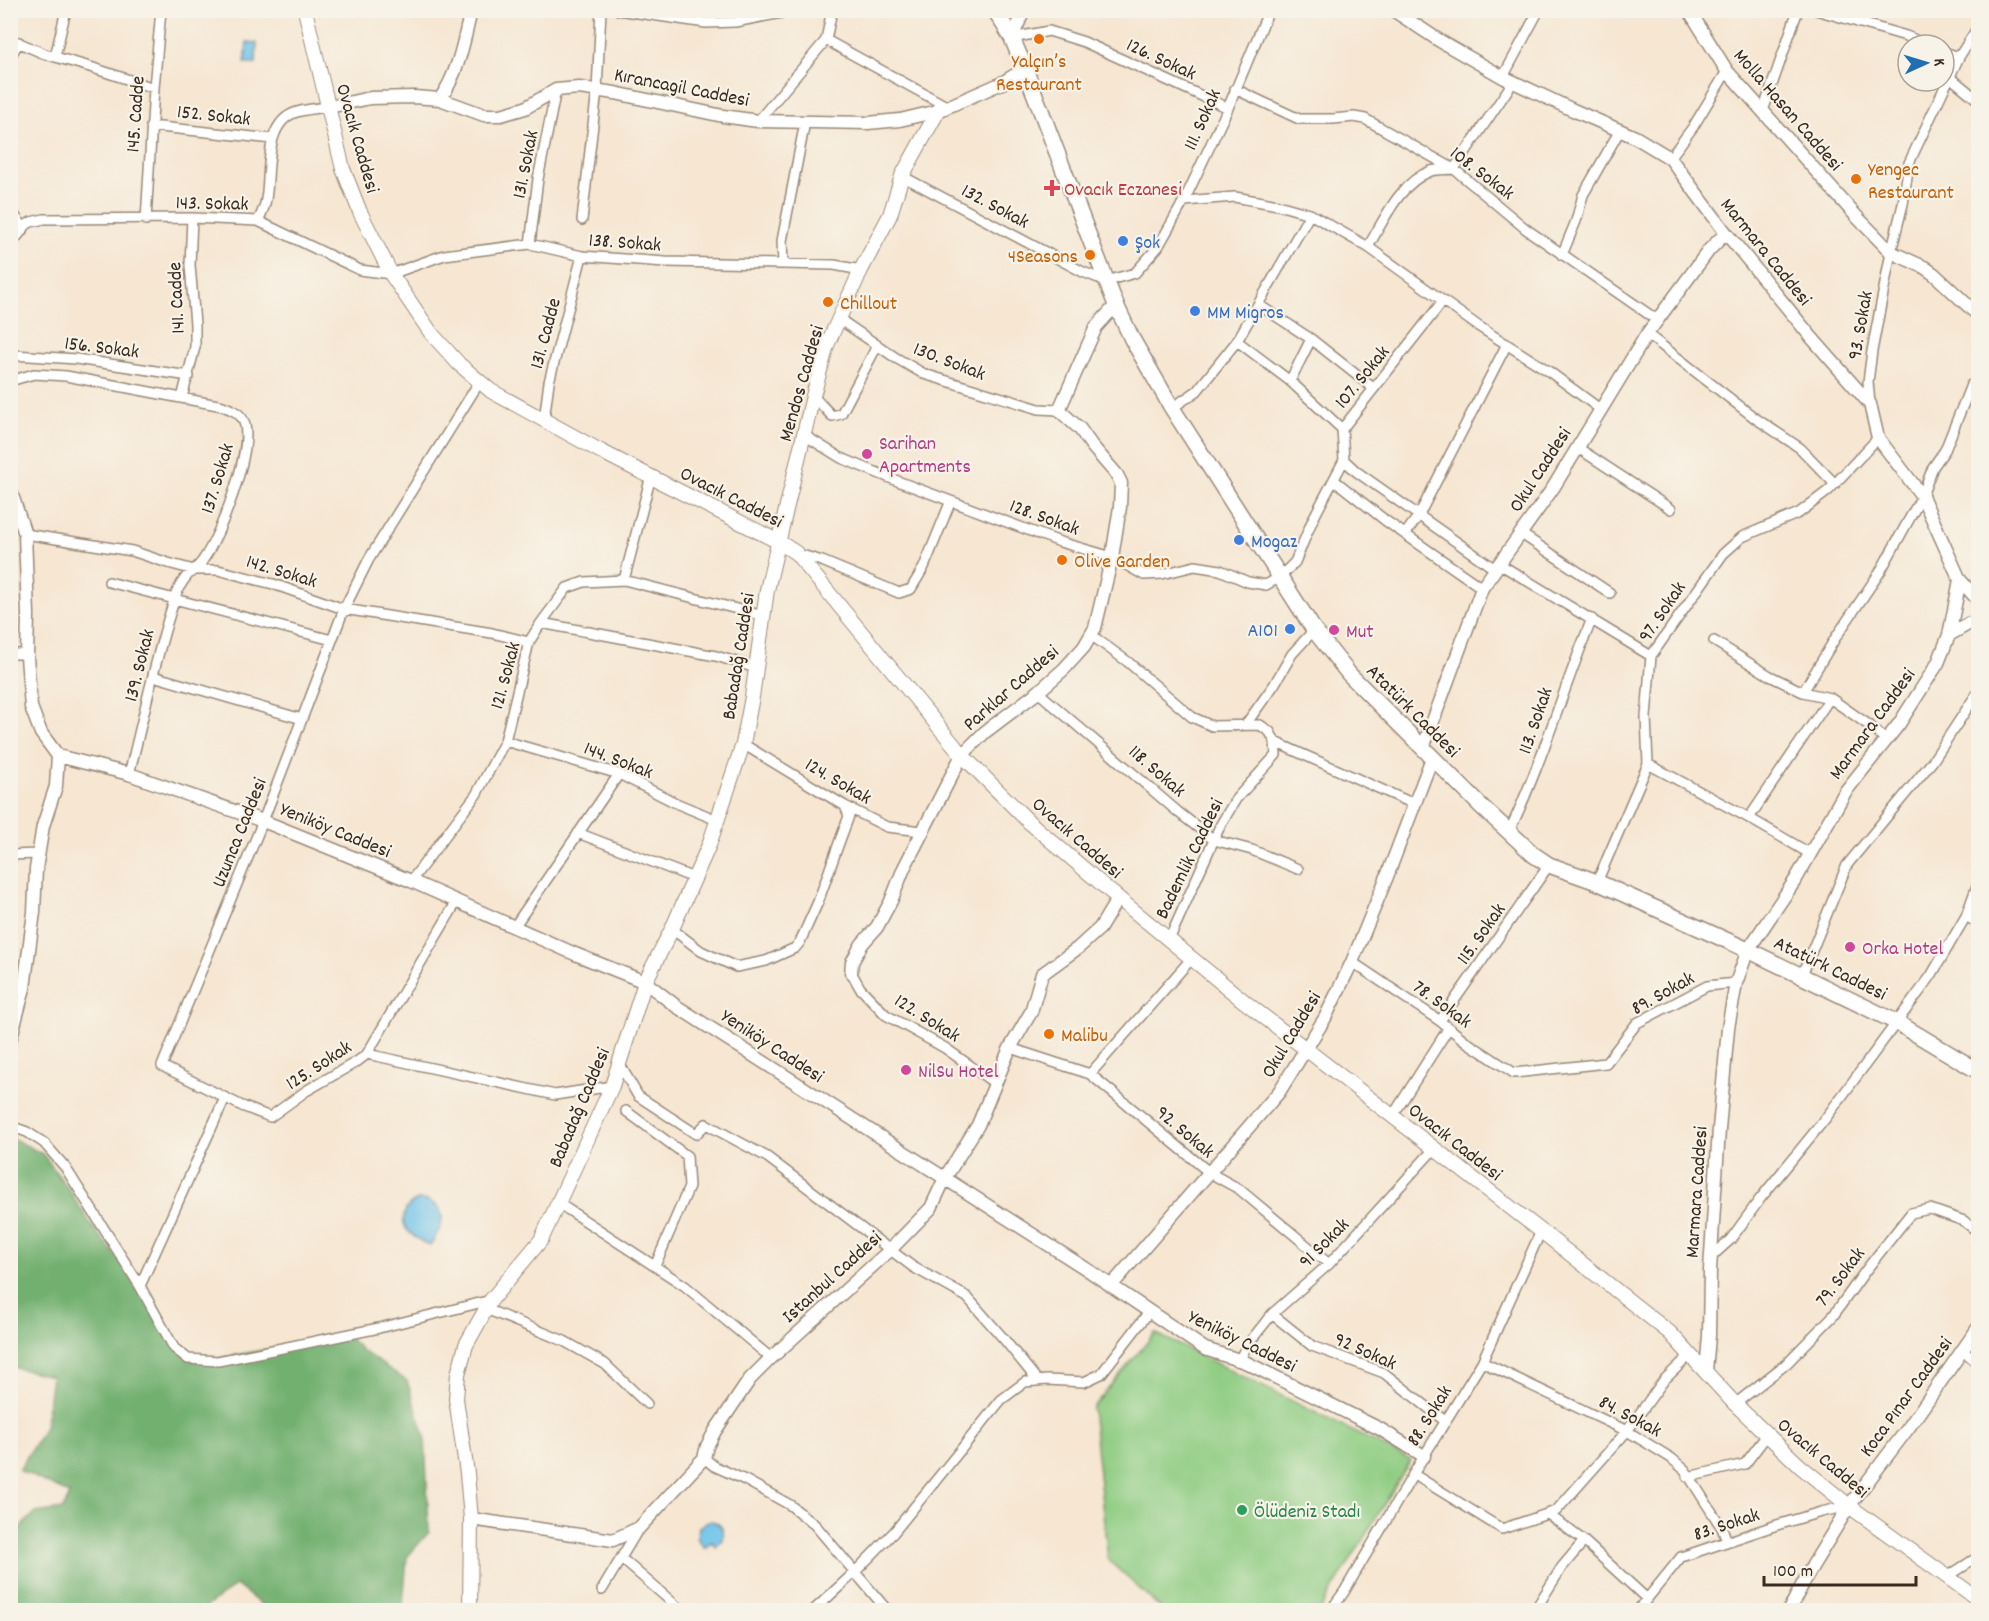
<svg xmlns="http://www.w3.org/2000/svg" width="1989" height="1621" viewBox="0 0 1989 1621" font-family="Dekko,sans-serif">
	<rect width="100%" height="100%" fill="#f7f3e8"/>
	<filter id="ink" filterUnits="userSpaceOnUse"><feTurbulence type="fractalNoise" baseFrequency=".0167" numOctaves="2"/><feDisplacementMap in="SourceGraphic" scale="12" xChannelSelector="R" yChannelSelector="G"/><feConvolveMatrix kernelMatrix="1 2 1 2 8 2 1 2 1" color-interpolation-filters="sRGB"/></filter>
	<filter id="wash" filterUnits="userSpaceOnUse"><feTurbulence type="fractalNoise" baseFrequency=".008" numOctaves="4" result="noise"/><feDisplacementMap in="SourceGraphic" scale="24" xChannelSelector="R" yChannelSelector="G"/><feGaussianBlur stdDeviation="1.35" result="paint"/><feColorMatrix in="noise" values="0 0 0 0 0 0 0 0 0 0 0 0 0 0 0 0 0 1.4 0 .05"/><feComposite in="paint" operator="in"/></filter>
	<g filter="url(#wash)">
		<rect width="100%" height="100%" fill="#f6e6d2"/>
		<path fill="#8ecc82" stroke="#647b50" stroke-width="1.5" d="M1155 1333 1411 1460 1320 1610H1163L1108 1560 1092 1408Z"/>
		<path fill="#72b070" stroke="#566d47" stroke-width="1.5" d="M10 1137 43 1154 69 1190 92 1226 140 1286 165 1333 188 1359 204 1361 347 1335 361 1350 407 1381 425 1436 429 1532 407 1557 403 1604 407 1610H268L236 1585 202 1610H11V1536L35 1513 63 1509 70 1494 19 1470 45 1427 52 1376 11 1367Z"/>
		<path fill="#6dc3ea" stroke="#547684" stroke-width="1.5" d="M247 42 257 43 256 63H245Z
			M418 1200C432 1199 446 1209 441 1225 439 1232 435 1235 433 1242L430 1245 424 1244C419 1238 414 1238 409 1232 398 1221 405 1205 418 1200Z
			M708 1521C719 1521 725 1528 723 1540L716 1547 712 1542 708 1544 707 1547H704L697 1538 699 1527Z"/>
	</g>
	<g filter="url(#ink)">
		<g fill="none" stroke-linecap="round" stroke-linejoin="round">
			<g stroke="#988878" stroke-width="12">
				<path id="minor" d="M618 10 706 23 735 22 797 10
					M1816 10 1906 36 1927 45
					M1859 23 1862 10
					M1012 38 1049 31 1084 42 1228 108
					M10 39 45 54 90 67 154 88
					M826 40 948 107
					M1944 52 1959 57
					M10 57 19 42
					M55 57 66 10
					M1503 77 1539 10
					M1950 77 1978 100
					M1235 89 1299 119H1333L1354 117 1365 119 1454 169 1526 229 1657 320
					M1763 111 1798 10
					M758 121 826 40 832 10
					M151 126 273 139
					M1670 158 1693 127 1727 71
					M902 176 1083 272 1106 281 1135 273 1158 247 1184 201 1228 108 1269 10
					M1184 201 1235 197 1278 205 1310 214 1368 247 1478 326 1547 370 1600 409
					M10 209 23 227 31 222 44 219 192 218 258 221 360 270 391 274 444 255 530 244 582 256 665 262 834 265 861 270
					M146 220 154 88 161 10
					M582 220 597 90 601 10
					M258 221C262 213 265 207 266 199 271 173 263 122 297 112 307 109 319 108 329 107
					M530 244 538 179 556 90
					M1368 247C1384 220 1400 182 1431 171 1438 169 1447 170 1454 169L1513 82
					M1562 255 1576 221 1583 195 1620 130
					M783 264 782 241 805 122
					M1259 305 1311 339 1373 388
					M839 319 896 358 924 374 1039 409 1059 410
					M1647 334 1755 418 1800 448 1835 484
					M1237 341 1290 381 1342 429
					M10 357 14 355 76 359 189 376
					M10 381 34 374 66 376 223 406C232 410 240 412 244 422 254 449 220 536 203 560 199 567 191 571 187 576 181 583 176 593 174 601 155 657 144 717 129 774
					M1290 381 1311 339
					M813 396 832 416 841 414 877 346
					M182 398 195 347V324L190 265 192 218
					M1870 404 1868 382 1872 351 1891 252 1903 204 1909 163 1959 57 1978 27
					M1172 408 1197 391 1237 341 1310 214
					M544 420 549 382 582 256
					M804 435 841 458 900 482 1060 542 1112 557 1144 575 1162 574 1195 566 1220 570 1248 582 1266 585 1280 577 1295 562 1313 519 1344 460 1342 429 1443 301
					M1578 448 1671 509
					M1344 460 1357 472 1495 569
					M1334 480 1386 521 1482 588
					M1406 533 1419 515 1507 344
					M1520 533 1610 593
					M25 534 132 551 168 563 194 570H218L273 584 344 609 492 633 529 642
					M798 554 822 561 899 593 911 589 924 567 950 503
					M1498 563 1651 656
					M624 580 764 616
					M109 582 332 640
					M541 623 716 656 756 668
					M1091 635 1128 662 1192 717 1212 726 1260 725 1270 732 1275 742 1276 755 1236 799 1220 826 1169 940
					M1714 641 1770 676 1803 692 1830 698 1870 726 1887 741
					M10 654H27
					M153 676 302 719
					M1038 692 1178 812 1214 840 1252 850 1298 869
					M1803 692 1836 637 1880 572 1922 496 1933 467 1945 450 1971 385
					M1246 724 1274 685 1292 654 1314 630
					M505 741 619 774 678 804 717 820
					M1275 742 1414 804
					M743 744 845 806 887 827 922 831
					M1648 764 1749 818 1809 853
					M1749 818 1830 698
					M1509 832C1542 763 1563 689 1592 619
					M578 833 694 878
					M10 855 39 854
					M411 881 476 795 505 741 529 642 541 623 567 588 584 582 624 580 651 476
					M1597 882 1648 764 1646 717 1651 656 1723 554 1742 537 1799 513 1828 491 1878 438
					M457 901 367 1054 358 1061 306 1091 270 1117 242 1106 162 1066 263 821 344 609 369 559 480 381
					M1966 916 1978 923
					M514 927 619 774
					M672 929 701 951 736 967 766 961 795 948 800 942 818 902 839 843 849 816 845 806
					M1352 962 1440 1021 1468 1043 1514 1073 1606 1063 1637 1023 1707 986 1736 983
					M851 972 860 988 886 1015 945 1048 996 1084
					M1802 975 1847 865 1932 762 1978 692
					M1440 1021 1549 865
					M1010 1048 1090 1074 1210 1173 1239 1189 1329 1264
					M367 1054 555 1095 612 1086
					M619 1063 638 1096 696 1134 706 1124 767 1157 913 1267 967 1297 1003 1338 1038 1381
					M1090 1074 1192 958
					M626 1111 687 1156 689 1187 655 1266
					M1392 1117 1448 1029
					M10 1126 27 1132 44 1143 65 1167 140 1286 174 1348 188 1359 218 1361 297 1345 379 1328 491 1300
					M558 1203 685 1286 771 1358
					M1711 1257 1731 1239 1760 1199 1825 1119 1931 976 1966 916 1978 883
					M140 1286 225 1098
					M486 1309 564 1341 605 1364 647 1404
					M1272 1314 1312 1346 1384 1373 1445 1421
					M1962 1350 1978 1363
					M1239 1360 1248 1344 1272 1314 1329 1264 1434 1149
					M1482 1362 1627 1431 1671 1458 1685 1470 1722 1528 1727 1541
					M1735 1404 1786 1364 1833 1316 1866 1270 1911 1213 1930 1209 1964 1221 1978 1232
					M704 1458 714 1466 745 1480 790 1505 815 1525 887 1610
					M1413 1474 1502 1529 1556 1511 1627 1431 1664 1380 1690 1355
					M1688 1477 1745 1464 1767 1435
					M1548 1514 1584 1541
					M621 1558 681 1610
					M1947 1577 1978 1557
					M602 1590 639 1528
					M814 1610 855 1572 894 1532 1001 1400 1025 1382 1047 1380 1084 1382 1101 1374 1149 1312
					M1331 1610 1344 1592 1424 1456 1482 1362 1541 1231
					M1535 1610 1562 1567 1584 1541 1647 1599
					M1638 1610 1681 1557 1777 1525 1821 1512 1849 1506"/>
			</g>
			<g stroke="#988878" stroke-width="15">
				<path id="tertiary" d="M1393 10 1440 41 1503 77 1573 110 1635 137 1670 158 1726 233 1812 338 1870 404 1878 438 1922 496 1960 580 1949 635 1938 663 1899 724 1845 792 1796 879 1748 950 1736 983 1728 1028 1719 1129 1710 1270 1709 1336 1706 1371
					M1689 10 1727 71 1857 217 1891 252 1924 267 1934 274 1978 315
					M1012 38 1024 10
					M440 99C458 74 464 41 471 10
					M329 107 370 98 414 97 440 99 484 115H501L525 108 556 90 579 88 615 93 723 116 758 121 868 123 900 120 938 111 1002 83 1025 69
					M10 243 23 227
					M10 489 25 534 28 615 27 657 31 707 41 733 58 756 56 786 43 826 36 869 34 912 24 988 10 1041
					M1960 580 1978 600
					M1949 635 1968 624 1978 621
					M1423 748 1482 588 1553 488 1647 334 1709 250 1726 233
					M58 756 129 774 263 821 411 881 575 954 645 982 676 1006 1088 1270 1205 1349 1245 1362 1380 1429 1424 1456
					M851 972 852 962 862 944 877 927 891 901 904 868 962 755 985 732 1038 692 1064 669 1084 647 1095 628 1112 557 1120 507 1121 483 1117 475 1092 446 1080 429 1059 410 1096 327 1116 305
					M1111 1286 1279 1092 1325 1018 1352 962 1386 879 1432 758
					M471 1519 613 1540 639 1528 704 1458 707 1446 715 1431 750 1379 771 1358 890 1250 931 1208 945 1178 978 1125 1010 1048 1031 1012 1042 974 1078 948 1100 928 1118 898
					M1789 1610 1813 1565 1849 1506 1909 1427 1978 1328"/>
			</g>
			<g stroke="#988878" stroke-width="16">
				<path id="secondary" d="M305 10 343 169 360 212 391 274 431 333 459 364 491 391 602 452 779 542 796 553 962 755 1029 822 1118 898 1245 1002 1541 1231 1670 1333 1735 1404 1800 1466 1849 1506 1978 1599
					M470 1610 471 1519 467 1473 456 1399 458 1374 466 1345 491 1300 541 1240 612 1086 645 982 672 929 709 845 743 744 752 697 767 590 813 396 827 345 861 270 890 215 902 176 938 111"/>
			</g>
			<g stroke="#988878" stroke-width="18">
				<path id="primary" d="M995 10 1012 38 1025 69 1090 239 1116 305 1132 339 1172 408 1314 630 1349 674 1482 807 1534 855 1549 865 1597 882 1748 950 1896 1022 1978 1071"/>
			</g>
			<use href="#minor" stroke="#fff" stroke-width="9"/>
			<use href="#tertiary" stroke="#fff" stroke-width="12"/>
			<use href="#secondary" stroke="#fff" stroke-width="14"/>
			<use href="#primary" stroke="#fff" stroke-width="15"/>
		</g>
	</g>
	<g fill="#e8710a" stroke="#f7f3e8" stroke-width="2">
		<circle cx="1039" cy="39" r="6"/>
		<circle cx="1856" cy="179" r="6"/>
		<circle cx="1090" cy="255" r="6"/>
		<circle cx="828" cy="302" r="6"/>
		<circle cx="1062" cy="560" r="6"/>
		<circle cx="1049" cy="1034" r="6"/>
	</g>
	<path fill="#e0444e" stroke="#f7f3e8" stroke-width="2" d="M1049 179h6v6h6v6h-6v6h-6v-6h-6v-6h6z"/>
	<g fill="#3f7fe0" stroke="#f7f3e8" stroke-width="2">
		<circle cx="1123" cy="241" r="6"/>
		<circle cx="1195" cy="311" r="6"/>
		<circle cx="1239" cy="540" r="6"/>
		<circle cx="1290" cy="629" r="6"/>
	</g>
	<g fill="#d1479c" stroke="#f7f3e8" stroke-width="2">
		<circle cx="867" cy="454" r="6"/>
		<circle cx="1334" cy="630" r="6"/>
		<circle cx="1850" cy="947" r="6"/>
		<circle cx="906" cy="1070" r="6"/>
	</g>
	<circle fill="#2e9e5b" stroke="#f7f3e8" stroke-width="2" cx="1242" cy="1510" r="6"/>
	<g text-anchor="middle" stroke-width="4.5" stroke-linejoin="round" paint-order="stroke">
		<g font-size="20" fill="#3b2a1e" stroke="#f7f3e8">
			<text transform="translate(1162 58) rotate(25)" y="7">126. Sokak</text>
			<text transform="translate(682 86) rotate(11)" y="7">Kırancagil Caddesi</text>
			<text transform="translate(1789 109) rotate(49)" y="7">Molla Hasan Caddesi</text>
			<text transform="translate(134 114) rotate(-86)" y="7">145. Cadde</text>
			<text transform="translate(214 114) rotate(6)" y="7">152. Sokak</text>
			<text transform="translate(1201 119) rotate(-66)" y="7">111. Sokak</text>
			<text transform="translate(359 138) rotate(74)" y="7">Ovacık Caddesi</text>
			<text transform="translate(524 164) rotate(-79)" y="7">131. Sokak</text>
			<text transform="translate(1483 172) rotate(37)" y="7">108. Sokak</text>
			<text transform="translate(212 202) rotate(1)" y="7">143. Sokak</text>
			<text transform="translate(996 205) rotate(28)" y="7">132. Sokak</text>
			<text transform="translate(625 241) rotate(4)" y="7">138. Sokak</text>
			<text transform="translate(1767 251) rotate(51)" y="7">Marmara Caddesi</text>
			<text transform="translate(175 298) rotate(-93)" y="7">141. Cadde</text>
			<text transform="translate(1859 325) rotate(-80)" y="7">93. Sokak</text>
			<text transform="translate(544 333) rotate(-75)" y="7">131. Cadde</text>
			<text transform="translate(102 346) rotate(7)" y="7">156. Sokak</text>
			<text transform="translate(950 360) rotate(21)" y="7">130. Sokak</text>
			<text transform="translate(1361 376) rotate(-51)" y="7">107. Sokak</text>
			<text transform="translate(800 383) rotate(-74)" y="7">Mendos Caddesi</text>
			<text transform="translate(1539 469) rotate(-57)" y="7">Okul Caddesi</text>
			<text transform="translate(216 478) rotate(-73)" y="7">137. Sokak</text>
			<text transform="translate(732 496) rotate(27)" y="7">Ovacık Caddesi</text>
			<text transform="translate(1045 516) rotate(20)" y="7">128. Sokak</text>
			<text transform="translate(282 570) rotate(17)" y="7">142. Sokak</text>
			<text transform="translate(1661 611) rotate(-56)" y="7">97. Sokak</text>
			<text transform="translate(737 656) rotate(-81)" y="7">Babadağ Caddesi</text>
			<text transform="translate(138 665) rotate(-76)" y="7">139. Sokak</text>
			<text transform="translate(504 675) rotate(-75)" y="7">121. Sokak</text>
			<text transform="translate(1010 687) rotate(-41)" y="7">Parklar Caddesi</text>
			<text transform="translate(1414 710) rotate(45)" y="7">Atatürk Caddesi</text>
			<text transform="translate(1534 720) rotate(-71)" y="7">113. Sokak</text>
			<text transform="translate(1871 723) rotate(-54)" y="7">Marmara Caddesi</text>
			<text transform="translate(619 759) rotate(21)" y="7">144. Sokak</text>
			<text transform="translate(1158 770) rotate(41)" y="7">118. Sokak</text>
			<text transform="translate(839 780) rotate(30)" y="7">124. Sokak</text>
			<text transform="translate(336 829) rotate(22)" y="7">Yeniköy Caddesi</text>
			<text transform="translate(238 832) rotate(-68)" y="7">Uzunca Caddesi</text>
			<text transform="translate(1078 837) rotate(41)" y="7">Ovacık Caddesi</text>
			<text transform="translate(1188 858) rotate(-64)" y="7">Bademlik Caddesi</text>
			<text transform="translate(1480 933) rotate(-55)" y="7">115. Sokak</text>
			<text transform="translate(1831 967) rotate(26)" y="7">Atatürk Caddesi</text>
			<text transform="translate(1662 992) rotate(-29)" y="7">89. Sokak</text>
			<text transform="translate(1443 1003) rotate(36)" y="7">78. Sokak</text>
			<text transform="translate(928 1017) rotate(32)" y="7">122. Sokak</text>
			<text transform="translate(1290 1034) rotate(-59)" y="7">Okul Caddesi</text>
			<text transform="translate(773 1045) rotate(33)" y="7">Yeniköy Caddesi</text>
			<text transform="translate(318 1064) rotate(-33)" y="7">125. Sokak</text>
			<text transform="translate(578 1107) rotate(-67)" y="7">Babadağ Caddesi</text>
			<text transform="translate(1186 1131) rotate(40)" y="7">92. Sokak</text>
			<text transform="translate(1456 1141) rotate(38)" y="7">Ovacık Caddesi</text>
			<text transform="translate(1695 1192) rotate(-86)" y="7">Marmara Caddesi</text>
			<text transform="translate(1323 1242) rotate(-45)" y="7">91 Sokak</text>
			<text transform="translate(831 1276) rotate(-42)" y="7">Istanbul Caddesi</text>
			<text transform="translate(1839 1276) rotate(-53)" y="7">79. Sokak</text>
			<text transform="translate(1243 1340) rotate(26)" y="7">Yeniköy Caddesi</text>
			<text transform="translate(1366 1350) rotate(24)" y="7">92 Sokak</text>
			<text transform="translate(1905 1396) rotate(-54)" y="7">Koca Pınar Caddesi</text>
			<text transform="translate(1428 1415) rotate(-58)" y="7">88. Sokak</text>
			<text transform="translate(1631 1415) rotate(28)" y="7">84. Sokak</text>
			<text transform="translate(1824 1457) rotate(40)" y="7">Ovacık Caddesi</text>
			<text transform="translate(1726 1523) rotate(-18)" y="7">83. Sokak</text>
		</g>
		<g font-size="20" fill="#c56008" stroke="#f7f3e8" text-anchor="start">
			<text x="1039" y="67" text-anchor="middle">Yalçın’s<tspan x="1039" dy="23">Restaurant</tspan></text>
			<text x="1868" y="175">Yengec<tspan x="1868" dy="23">Restaurant</tspan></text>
			<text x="1078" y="262" text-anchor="end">4Seasons</text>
			<text x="840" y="309">Chillout</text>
			<text x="1074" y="567">Olive Garden</text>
			<text x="1061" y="1041">Malibu</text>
		</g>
		<g font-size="20" fill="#be3a42" stroke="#f7f3e8" text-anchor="start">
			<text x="1064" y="195">Ovacık Eczanesi</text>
		</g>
		<g font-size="20" fill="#366cbe" stroke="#f7f3e8" text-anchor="start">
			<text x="1135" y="248">Şok</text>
			<text x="1207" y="318">MM Migros</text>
			<text x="1251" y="547">Mogaz</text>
			<text x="1278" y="636" text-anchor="end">A101</text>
		</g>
		<g font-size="20" fill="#b23c85" stroke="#f7f3e8" text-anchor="start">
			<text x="879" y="449">Sarihan<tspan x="879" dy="23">Apartments</tspan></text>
			<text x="1346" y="637">Mut</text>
			<text x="1862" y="954">Orka Hotel</text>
			<text x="918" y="1077">NilSu Hotel</text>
		</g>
		<g font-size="20" fill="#27864d" stroke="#f7f3e8" text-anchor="start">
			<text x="1254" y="1517">Ölüdeniz Stadı</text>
		</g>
	</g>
	<rect width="1989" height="1621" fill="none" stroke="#f7f3e8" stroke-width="36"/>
	<g transform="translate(1926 63) rotate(86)"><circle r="28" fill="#f7f3e8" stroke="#aca397" stroke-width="1.5"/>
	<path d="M0-4.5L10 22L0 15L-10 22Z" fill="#1f6fb2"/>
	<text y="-9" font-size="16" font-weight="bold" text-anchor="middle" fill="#3b2a1e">K</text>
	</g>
	<path d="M1764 1576v9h152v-9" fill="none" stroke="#3b2a1e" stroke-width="3"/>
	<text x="1773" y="1576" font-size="18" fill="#3b2a1e" stroke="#f7f3e8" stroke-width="4.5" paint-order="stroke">100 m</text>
</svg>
